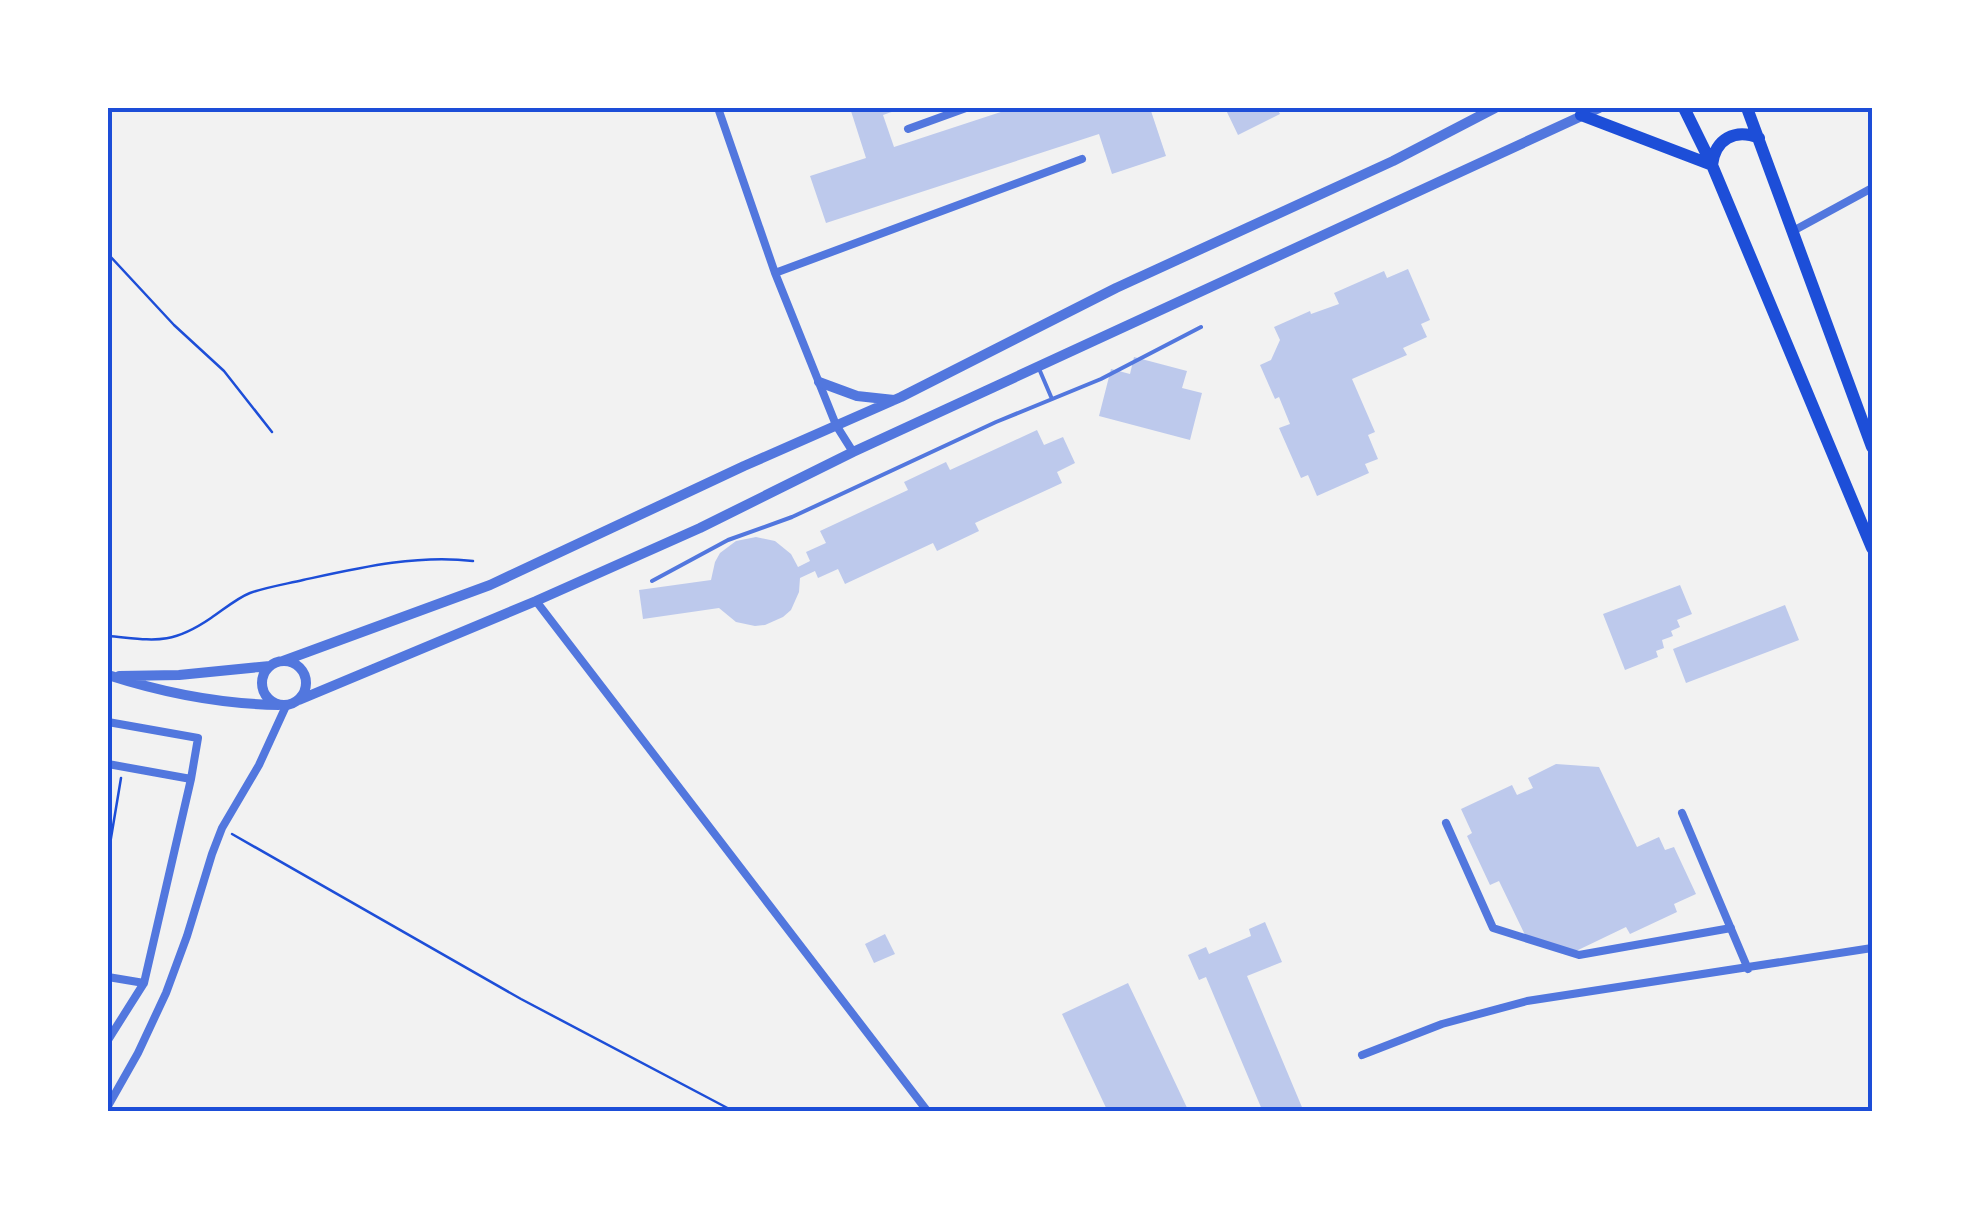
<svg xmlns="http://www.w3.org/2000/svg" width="1980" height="1219" viewBox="0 0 1980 1219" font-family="'Sofia Sans Condensed',sans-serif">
	<rect width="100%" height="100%" fill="#f2f2f2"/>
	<path fill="#bdc9ec" d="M850 108H903L883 115 894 147 1013 108H1150L1166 156 1112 174 1099 134 826 223 810 176 866 158Z
		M1225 108H1277L1280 114 1238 135Z
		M1408 269 1430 320 1421 324 1427 337 1403 348 1407 355 1352 379 1375 432 1368 435 1378 459 1365 464 1369 473 1317 496 1308 475 1301 478 1279 428 1290 424 1279 397 1275 399 1260 365 1271 360 1280 340 1274 327 1310 311 1311 314 1339 304 1334 293 1384 271 1387 278Z
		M1134 357 1187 371 1182 388 1202 393 1190 440 1099 416 1111 369 1130 374Z
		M1037 430 1044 445 1063 437 1075 463 1057 472 1062 483 975 523 979 531 937 551 933 543 845 584 838 569 818 578 815 571 800 578 799 592 791 610 783 617 765 625 755 626 736 622 719 608 643 619 639 590 711 580 715 562 720 553 736 541 756 537 775 541 791 554 798 567 810 561 806 552 826 543 820 531 908 490 904 482 946 462 950 470Z
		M1680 585 1692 614 1677 620 1680 627 1671 631 1673 636 1662 640 1664 648 1656 651 1658 657 1625 670 1603 614Z
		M1785 605 1799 640 1686 683 1673 649Z
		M1556 764 1599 767 1637 847 1659 837 1665 850 1674 847 1696 894 1674 904 1677 912 1630 934 1626 927 1574 952 1526 937 1499 881 1490 885 1467 836 1472 833 1461 809 1512 785 1517 795 1533 788 1528 778Z
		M1265 922 1282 962 1247 976 1304 1112H1263L1206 977 1199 980 1188 955 1206 947 1209 954 1251 936 1249 929Z
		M885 934 895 954 874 963 865 944Z
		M1128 983 1139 1006 1189 1112H1108L1062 1014Z"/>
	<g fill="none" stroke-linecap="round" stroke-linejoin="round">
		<path stroke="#1d4ed8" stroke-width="2.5" d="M108 254 174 325 224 371 272 432
			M108 636C154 640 170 646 211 618 223 610 237 598 250 593 267 587 286 584 303 580 358 568 417 554 473 561
			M232 834 521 999 735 1112
			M108 856 121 778"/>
		<path stroke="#5277de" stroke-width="4" d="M1040 371 1052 399
			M652 581 728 540 792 517 996 422 1101 379 1201 327"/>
		<path stroke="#5277de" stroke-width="8" d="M718 108 775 273 836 425 853 452
			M908 129 966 108
			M1793 231 1872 188
			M775 273 1082 159
			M536 601 928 1112
			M108 722 198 738 191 779 144 983 108 1040
			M108 764 191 779
			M1682 813 1748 969
			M1446 823 1493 928 1579 955 1731 928
			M108 977 144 983
			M1362 1055 1442 1024 1527 1001 1872 948
			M108 1106 138 1053 166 993 187 936 212 854 222 828 259 765 286 706"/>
		<path stroke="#5277de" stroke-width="10" d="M819 382 857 396 894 400
			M262 683a22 22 0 1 1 44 0a22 22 0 1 1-44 0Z
			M283 661 490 585 744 466 901 397 1116 288 1393 161 1495 108
			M108 675C164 693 220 704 279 705
			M119 676 179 675 270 666
			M299 700 536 601 700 528 853 452 1599 108"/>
		<path stroke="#1d4ed8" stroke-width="12" d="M1684 108 1712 165 1872 548
			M1747 108 1872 447
			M1581 115 1712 165C1715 139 1735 128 1759 138"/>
	</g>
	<rect width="1980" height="1219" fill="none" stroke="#ffffff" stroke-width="220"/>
	<rect x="110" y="110" width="1760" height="999" fill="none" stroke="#1d4ed8" stroke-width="4"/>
</svg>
